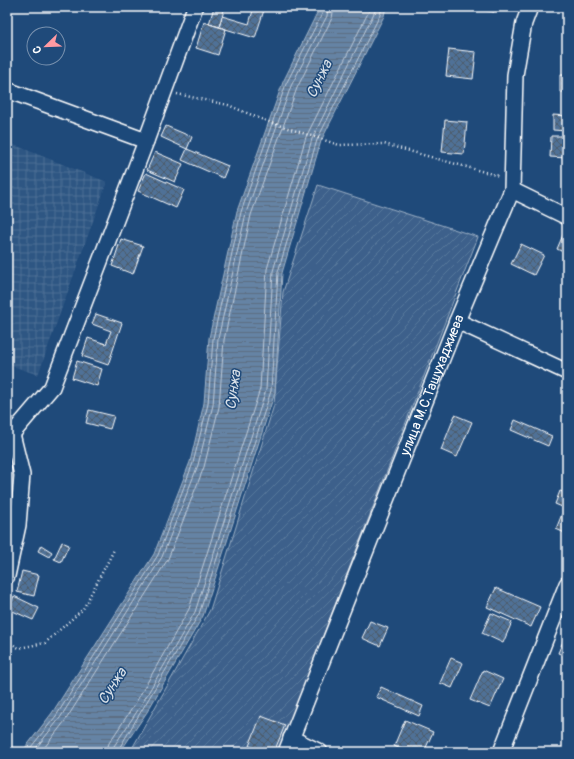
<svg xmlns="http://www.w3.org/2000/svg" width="574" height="759" viewBox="0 0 574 759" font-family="Pangolin,sans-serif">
	<defs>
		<pattern id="industrial-grid" width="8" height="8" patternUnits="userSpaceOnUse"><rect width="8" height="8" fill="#2e5683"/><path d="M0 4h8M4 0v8" fill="none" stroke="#4d6f96"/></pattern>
		<pattern id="garden-furrows" width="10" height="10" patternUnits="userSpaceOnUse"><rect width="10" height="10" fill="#3c618b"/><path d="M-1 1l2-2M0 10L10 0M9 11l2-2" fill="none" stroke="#59799c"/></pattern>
		<pattern id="water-rules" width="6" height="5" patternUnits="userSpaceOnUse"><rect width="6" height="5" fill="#6583a4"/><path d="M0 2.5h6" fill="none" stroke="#5b6d81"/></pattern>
		<pattern id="building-cross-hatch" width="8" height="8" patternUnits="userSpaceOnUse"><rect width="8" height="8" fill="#507197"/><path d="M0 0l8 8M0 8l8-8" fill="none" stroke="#4e5b6a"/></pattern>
	</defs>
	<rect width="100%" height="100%" fill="#1f4a7a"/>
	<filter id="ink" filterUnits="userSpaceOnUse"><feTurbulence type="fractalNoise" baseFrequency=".025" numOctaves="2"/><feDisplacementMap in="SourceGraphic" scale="8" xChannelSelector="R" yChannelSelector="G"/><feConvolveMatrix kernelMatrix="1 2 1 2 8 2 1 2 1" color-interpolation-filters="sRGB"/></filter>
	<g filter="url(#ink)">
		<path fill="url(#industrial-grid)" d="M7 142 107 182 38 375 7 364Z"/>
		<path fill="url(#garden-furrows)" stroke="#9eb0c5" d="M318 185 478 237 288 726 279 752H130L210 610 274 405 283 292Z"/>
		<path fill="url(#water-rules)" stroke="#a3b5c8" d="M320 7H386L384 16 321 141 282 273 275 392 203 616 147 712 120 752H22L52 713 154 554 190 462 204 403 209 338 237 211 283 82Z"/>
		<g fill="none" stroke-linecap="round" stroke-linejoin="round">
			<path stroke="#c1cddb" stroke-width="1" d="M27 752 56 716 158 555 193 463 208 404 213 339 241 212 286 84 322 14 323 7
				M33 752 60 718 162 557 198 465 213 405 218 339 246 213 291 86 327 16 328 7
				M41 752 65 721 168 559 204 467 219 407 224 340 251 215 297 88 332 18 334 7
				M106 752 109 743 135 704 189 609 260 389 267 269 306 137 371 7
				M112 752 114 746 140 707 195 612 266 390 273 271 312 139 377 7
				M117 752 199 614 271 391 278 272 317 140 380 15 382 7"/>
		</g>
		<path fill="url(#building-cross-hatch)" stroke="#fff" d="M214 7H225L219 27 209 24Z
			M254 7H265L255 38 219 27 222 16 249 24Z
			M467 7H495L494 12Z
			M567 7V17L563 15Z
			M204 22 226 29 218 55 196 48Z
			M449 49 476 52 473 79 446 76Z
			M560 75H567V92H560Z
			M553 115 567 116V131L553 130Z
			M445 120 467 122 464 154 442 152Z
			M166 126 192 137 187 149 161 137Z
			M551 136H567V158L550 157Z
			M187 149 228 166 223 178 182 160Z
			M155 152 183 164 175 182 147 170Z
			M146 173 184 190 176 208 138 191Z
			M563 235 567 237V254L557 249Z
			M121 239 143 246 133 274 112 266Z
			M521 244 544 255 534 275 511 264Z
			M96 314 122 323 108 365 82 356 88 338 106 344 111 331 92 324Z
			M77 361 102 369 97 386 72 378Z
			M89 410 114 416 110 429 86 423Z
			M455 415 472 422 457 457 441 450Z
			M515 420 552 436 548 446 511 430Z
			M560 491 567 493V509L555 504Z
			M7 509 11 525H7Z
			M562 514 567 516V534L556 529Z
			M62 542 69 545 61 562 54 559Z
			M41 545 52 552 49 557 38 551Z
			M22 571 39 575 34 596 17 592Z
			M496 588 540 607 531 627 487 607Z
			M14 596 39 608 33 620 8 609Z
			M491 613 512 622 503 643 482 633Z
			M370 621 388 628 380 646 362 638Z
			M567 632V657L558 653Z
			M451 658 463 663 452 688 440 683Z
			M483 670 503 679 490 708 470 700Z
			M381 687 423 706 419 716 376 697Z
			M261 716 285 725 274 752H264L249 746Z
			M405 720 433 732 424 752H407L394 746Z"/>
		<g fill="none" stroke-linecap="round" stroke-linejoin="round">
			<g stroke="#fff" stroke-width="18">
				<g id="minor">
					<path d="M7 90 146 141"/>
					<path d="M512 190 567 217"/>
					<path d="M457 321 567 372"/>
					<path d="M7 437 12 434 52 387 146 141 195 7"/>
					<path d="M7 576 18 525 22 475 12 434"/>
					<path d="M291 738 320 752"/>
					<path id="s1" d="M286 752 457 321 512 190 515 75 524 23 530 7"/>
					<path d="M501 752 567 584"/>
				</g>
			</g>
			<path stroke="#fff" stroke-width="2.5" stroke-dasharray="1 3" stroke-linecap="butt" d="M177 94 228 105 266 121 339 145 384 144 499 176
				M7 641 19 648 45 643 83 609 114 550"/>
			<use href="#minor" stroke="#1f4a7a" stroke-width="15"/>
		</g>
	</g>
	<g text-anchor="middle" stroke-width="3" stroke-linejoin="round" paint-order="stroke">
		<g font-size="14" fill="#fff" stroke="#1f4a7a">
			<text dy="5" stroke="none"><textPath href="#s1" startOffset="395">улица М.С.Ташухаджиева</textPath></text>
		</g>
		<g font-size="15" font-style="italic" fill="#d8e0e8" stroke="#1f4a7a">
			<text transform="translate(319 79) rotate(-64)" y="5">Сунжа</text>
			<text transform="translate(233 390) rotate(-82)" y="5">Сунжа</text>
			<text transform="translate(112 686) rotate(-57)" y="5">Сунжа</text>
		</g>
	</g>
	<rect width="574" height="759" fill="none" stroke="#1f4a7a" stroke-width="24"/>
	<rect x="12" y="12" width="550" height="735" fill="none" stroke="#fff" stroke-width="1.5" filter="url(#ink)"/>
	<g transform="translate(46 46) rotate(247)"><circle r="19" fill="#1f4a7a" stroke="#7992af"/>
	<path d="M0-3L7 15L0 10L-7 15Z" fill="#ff9aa2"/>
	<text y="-6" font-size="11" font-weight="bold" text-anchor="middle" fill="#ffffff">С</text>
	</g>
</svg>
